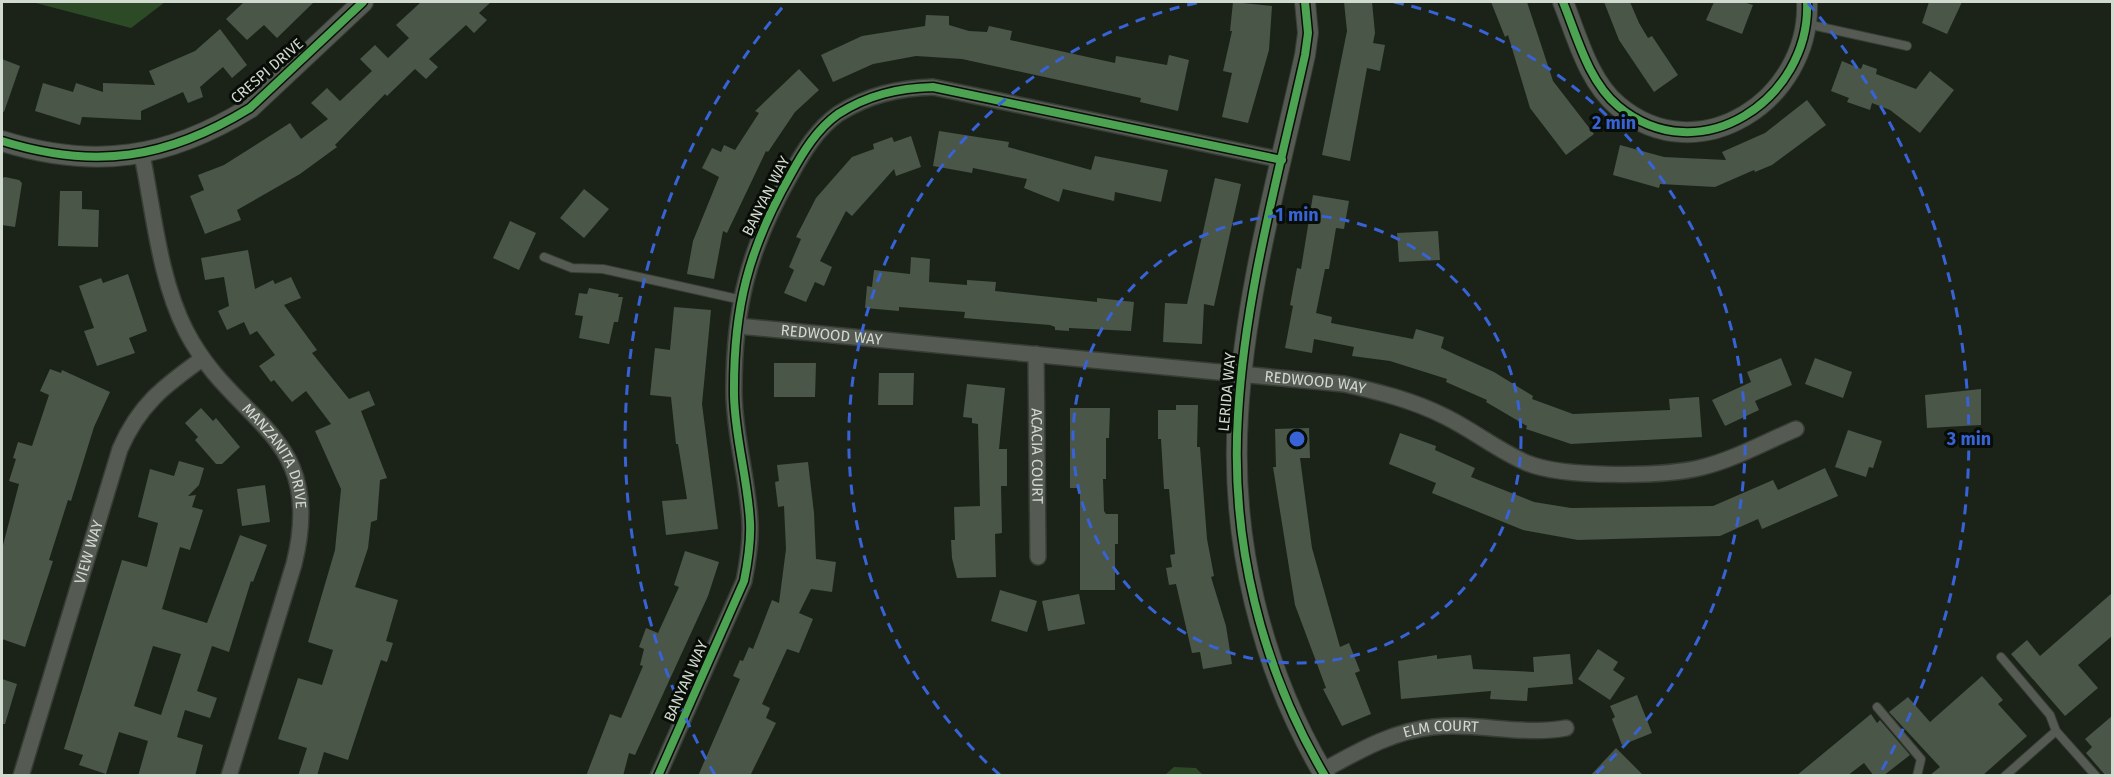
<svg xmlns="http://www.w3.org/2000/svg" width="2114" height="777" viewBox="0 0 2114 777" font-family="'Fira Sans',sans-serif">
	<rect width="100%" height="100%" fill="#1b2319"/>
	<path fill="#2d4a27" d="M32 2H165L131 28Z
		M1174 767 1196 768 1203 775H1165Z"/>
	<path fill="#4a5647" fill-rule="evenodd" d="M244 2H314L277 38 264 25 247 40 226 19Z
		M421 2H491L479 13 487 20 474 33 466 25 429 59 438 67 426 79 415 69 387 96 385 94 335 145 337 147 300 174 237 210 241 220 205 234 190 196 204 190 198 175 224 165 290 123 301 139 328 119 311 103 327 88 340 101 372 71 360 59 375 45 388 58 409 38 396 25Z
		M1233 2 1272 6 1269 50 1248 123 1222 117 1232 73 1223 71 1232 31H1230Z
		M1344 2H1372L1375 33 1373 43 1385 45 1380 71 1367 68 1350 161 1322 155 1347 31Z
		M1491 2H1527L1553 81 1594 134 1566 155 1530 108 1508 35 1505 37Z
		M1604 2H1630L1639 23 1648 38 1652 36 1678 75 1654 92 1619 40Z
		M1714 2H1743L1753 5 1742 34 1706 20Z
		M1929 2H1962L1947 34 1922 23Z
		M926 15 949 16V25L969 31 987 32 989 26 1012 31 1010 40 1115 63 1116 56 1167 65 1169 55 1189 60 1178 111 1140 102 1141 98 962 59 916 56 873 64 833 82 821 55 862 36 925 26Z
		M220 29 247 65 232 78 223 67 200 87 203 97 188 103 183 92 141 111V120L82 117 80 125 35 111 43 83 73 92 76 83 103 92V83L155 85 149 71 195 51Z
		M2 59 20 66 4 112 2 111Z
		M1842 61 1861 69 1863 64 1877 69 1876 74 1916 89 1930 71 1954 90 1920 133 1890 110 1872 103 1870 110 1847 102 1849 98 1831 91Z
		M799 69 819 90 795 112 768 152 766 151 727 233 723 231 714 279 687 274 693 241 719 177 702 168 712 148 721 152 724 145 735 150 759 113 755 111Z
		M1807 100 1826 125 1772 165 1755 172 1754 170 1715 187 1660 184 1659 188 1613 175 1620 145 1664 157 1726 160 1722 152 1765 133Z
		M939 131 1009 142 1008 147 1091 170 1095 156 1168 170 1161 202 1115 192 1114 201 1063 189 1059 202 1024 188 1027 179 973 168 972 173 933 166Z
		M911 136 921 167 896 176 894 169 852 216 846 211 820 261 832 267 824 286 815 282 806 302 784 293 794 270 789 267 801 239 796 237 816 198 852 157 874 149 873 144 892 137 894 142Z
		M5 177 19 180 22 183 15 227 2 225V178Z
		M1215 178 1241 184 1214 306 1204 304 1202 344 1163 342 1165 303 1187 304Z
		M584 189 609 209 584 238 560 218Z
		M60 191H82V209L99 210 98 247 58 246Z
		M1313 195 1349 201 1344 229 1336 228 1329 269H1325L1316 313 1332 317 1331 323 1413 339 1416 329 1444 337 1441 348 1494 372 1533 396 1532 399 1573 414 1670 410 1669 399 1699 397 1702 437 1571 444 1526 429 1527 426 1486 402 1487 400 1446 382 1447 379 1390 361 1352 356 1354 347 1314 339 1312 353 1285 348 1293 306 1290 305 1297 268 1301 269Z
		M510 221 536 233 519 270 493 258Z
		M1438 231 1440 260 1399 262 1397 233Z
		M248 250 255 289 273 280 275 284 291 277 301 298 284 305 317 350 312 353 349 399 369 391 375 405 361 411 387 478 380 480 377 520 371 522 368 548 355 587 398 600 386 641 393 643 387 662 381 660 348 760 324 752 317 776H298L307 748 278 739 298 678 322 685 333 650 308 642 335 550 341 489 315 431 331 424 306 391 292 402 274 380 271 382 259 366 275 355 257 331 250 335 244 322 227 330 218 311 229 306 224 277 205 280 201 258Z
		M911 257 930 259 929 282 967 285V280L996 282 995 291 1097 302V298L1134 302 1131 331 1069 328V331L1055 330V327L1050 325 964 318 965 312 899 307V311L865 308 867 286 872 287 874 270 910 274Z
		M128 274 147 331 129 338 135 353 97 366 84 331 94 328 79 286 101 278 103 283Z
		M589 288 619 294 618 297H623L618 322H614L609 344 579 338 583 316 575 315 579 293 587 294Z
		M674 307 711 310 702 404 718 529 666 535 662 501 687 499 678 444H676L671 397 650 395 655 348 670 350Z
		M1781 358 1792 385 1755 401 1759 410 1725 426 1712 400 1751 382 1747 372Z
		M1815 358 1852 372 1843 398 1805 384Z
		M774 363H816L815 397H774Z
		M50 369 61 373 62 370 110 392 94 427 71 501 68 500 49 560 53 561 25 647 2 639V549L19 484 9 481 16 459 13 458 18 442 32 446 49 395 40 391Z
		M879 373H914L913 405H878Z
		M967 384 1005 388 999 449H1007V486H1001L1002 533 995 534 996 577 957 578 952 558 951 540H955L954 507 980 506 978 424 972 423V418L963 417Z
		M1981 389V425L1927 428 1925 395Z
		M1176 405H1198L1197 447H1200L1207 539 1214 576 1211 577 1226 626 1232 664 1203 669 1200 652 1192 653 1176 584 1169 585 1166 568 1172 567 1170 555 1175 554 1169 489H1164L1161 439H1158V410H1176Z
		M201 408 213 421 216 418 240 447 222 464H216L195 440 198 437 185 423Z
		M1070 408H1110L1109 438H1106V479H1103L1104 511 1106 514H1118V544H1115V590H1080V488H1070Z
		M1309 428 1310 458H1300L1312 548 1340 647 1349 643 1360 671 1355 673 1371 714 1342 726 1323 689 1326 688 1295 605 1273 467H1276L1275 429Z
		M1848 430 1882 441 1873 468 1869 467 1866 477 1835 467Z
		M1400 433 1436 446 1435 450 1475 468 1471 477 1534 502 1571 508 1713 506 1773 480 1778 490 1825 468 1838 496 1762 529 1758 519 1720 536 1578 540 1523 530 1432 493 1436 483 1389 464Z
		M179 461 204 468 199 485 188 496 196 495 192 507 203 510 190 550 180 547 162 609 207 623 240 535 267 545 253 582 251 581 229 652 212 646 197 691 217 698 210 718 185 710 177 737 203 745 195 776H138L148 741 119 732 106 774 79 765 83 755 64 749 122 560 147 567 158 523 138 517 150 469 174 476ZM153 646 181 654 161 715 134 706Z
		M808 462 814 513 816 559 836 562 832 592 811 589 799 613 813 619 799 653 787 649 762 704 770 708 766 718 776 723 750 776H698L740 679 733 676 740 660 743 661 749 647 753 649 772 600 779 603 786 549 784 506 778 507 775 482 779 481 777 465Z
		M265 485 270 522 242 526 237 489Z
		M685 551 719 562 708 596 635 755 629 753 623 776H586L610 714 621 718 643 666 640 665 644 649 639 647 646 628 658 633 679 587 674 585Z
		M1000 590 1037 601 1027 632 991 621Z
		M2112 593V636L2078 665 2098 688 2065 716 2011 654 2027 640 2040 656Z
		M1079 594 1085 624 1048 631 1042 601Z
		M1598 649 1618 662 1613 670 1625 678 1610 700 1578 679Z
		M1570 654 1573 684 1528 688 1527 701 1490 699 1491 691 1401 699 1398 661 1437 655V659L1471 655 1473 669 1534 672 1533 657Z
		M1982 676 2003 700 1998 704 2027 736 1982 776H1929L1940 767 1889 712 1908 697 1930 722Z
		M2 679 17 684 5 724H2Z
		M1637 695 1652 733 1622 745 1612 719 1615 717 1610 706Z
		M1871 714 1877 723 1880 720 1910 755 1883 776H1874L1864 763 1847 776H1796Z
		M2112 716V776H2106L2086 753 2092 747 2085 739Z
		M1616 748 1644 776H1590Z"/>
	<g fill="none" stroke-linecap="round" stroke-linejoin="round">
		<g stroke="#373d35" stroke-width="10">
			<path id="service" d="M1807 24 1907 46
				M544 257 572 268 603 269 742 300
				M2001 657 2050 715 2056 731 2096 776
				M1877 707 1921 759 1917 776
				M2005 776 2056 731"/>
		</g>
		<g stroke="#373d35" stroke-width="18">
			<g id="minor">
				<path id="s1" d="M142 155C154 213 159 278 186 331 235 426 327 432 294 564L229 776"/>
				<path id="s2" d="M738 326 1344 384C1379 392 1412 400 1444 416 1473 430 1497 450 1527 463 1563 478 1665 477 1703 467 1735 459 1765 442 1796 429"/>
				<path id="s3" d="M1036 354 1038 557"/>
				<path id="s4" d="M1322 771C1357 752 1392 731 1433 727 1477 722 1521 736 1566 728"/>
				<path id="s5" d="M21 776 120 449C139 405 164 386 202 359"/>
				<path d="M658 776 744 581C748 561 751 542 750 522 748 480 735 438 734 396 733 309 748 249 791 174 803 152 817 129 838 114 868 95 898 88 933 87L1282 160"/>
			</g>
		</g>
		<g stroke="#373d35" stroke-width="22">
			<path id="tertiary" d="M1305 2 1308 33 1305 55C1279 173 1245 293 1238 415 1230 540 1261 668 1325 776
				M1563 2C1577 36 1588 81 1618 106 1699 174 1811 99 1807 2
				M2 141C95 170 167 159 250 108L363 2"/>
		</g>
		<use href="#service" stroke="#555b53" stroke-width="8"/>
		<use href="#minor" stroke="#555b53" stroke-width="15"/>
		<use href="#tertiary" stroke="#555b53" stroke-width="20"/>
		<g stroke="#080e07" stroke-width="11">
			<path id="cycleway" d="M1305 2 1308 33 1305 55C1279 173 1245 293 1238 415 1230 540 1261 668 1325 776
				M1563 2C1577 36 1588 81 1618 106 1699 174 1811 99 1807 2
				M2 141C95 170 167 159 250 108L363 2
				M658 776 744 581C748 561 751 542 750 522 748 480 735 438 734 396 733 309 748 249 791 174 803 152 817 129 838 114 868 95 898 88 933 87L1282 160"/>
		</g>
		<use href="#cycleway" stroke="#4ca352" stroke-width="8"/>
	</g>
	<g fill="none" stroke="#3863d7" stroke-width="3" stroke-dasharray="10 8">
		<circle cx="1297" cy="439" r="224"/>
		<path d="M1000 775A448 448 0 0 1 1200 2M1394 2A448 448 0 0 1 1594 775"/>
		<path d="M715 775A672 672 0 0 1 786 3M1808 3A672 672 0 0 1 1879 775"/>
	</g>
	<g text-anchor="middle" stroke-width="6" stroke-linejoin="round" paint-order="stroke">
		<g font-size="15" fill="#d1dacf" stroke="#080e07">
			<text transform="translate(267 71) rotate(-41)" y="5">CRESPI DRIVE</text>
			<text transform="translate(766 196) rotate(-63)" y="5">BANYAN WAY</text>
			<text dy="5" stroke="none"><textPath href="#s2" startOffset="94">REDWOOD WAY</textPath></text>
			<text dy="5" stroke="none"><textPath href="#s2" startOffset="580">REDWOOD WAY</textPath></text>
			<text transform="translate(1227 392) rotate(-85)" y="5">LERIDA WAY</text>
			<text dy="5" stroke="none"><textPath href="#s3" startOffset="102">ACACIA COURT</textPath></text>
			<text dy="5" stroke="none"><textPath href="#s1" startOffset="338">MANZANITA DRIVE</textPath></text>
			<text dy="5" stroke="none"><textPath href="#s5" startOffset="234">VIEW WAY</textPath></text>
			<text transform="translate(686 681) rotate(-66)" y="5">BANYAN WAY</text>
			<text dy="5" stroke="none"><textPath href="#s4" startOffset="128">ELM COURT</textPath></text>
		</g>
	</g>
	<circle cx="1297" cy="439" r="9" fill="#3863d7" stroke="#080e07" stroke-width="3"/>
	<g font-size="18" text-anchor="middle" font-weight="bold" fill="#3863d7" stroke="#080e07" stroke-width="6" stroke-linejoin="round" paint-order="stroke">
		<text x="1614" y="129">2 min</text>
		<text x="1297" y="221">1 min</text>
		<text x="1969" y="445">3 min</text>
	</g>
	<rect width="2114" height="777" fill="none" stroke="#d1dacf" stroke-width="6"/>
</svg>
